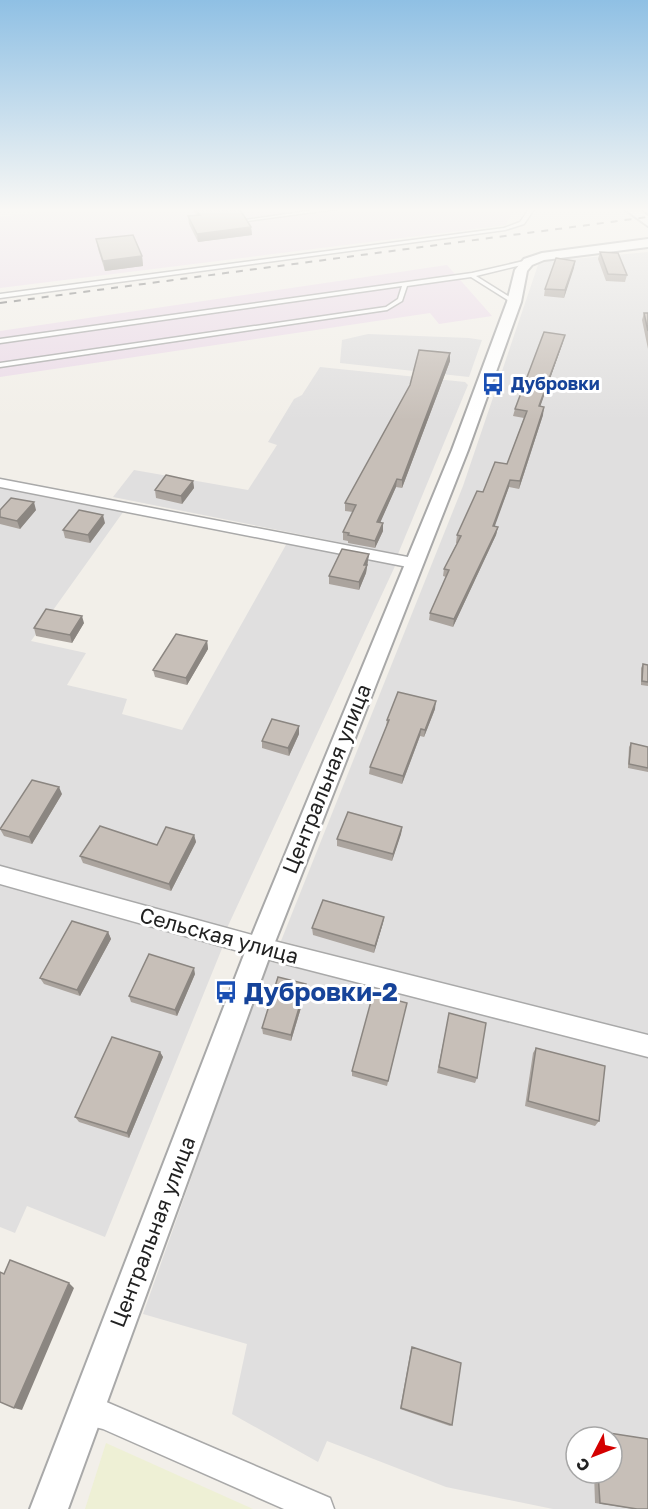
<svg xmlns="http://www.w3.org/2000/svg" width="648" height="1509" viewBox="0 0 648 1509" font-family="'Golos Text',sans-serif">
	<rect width="100%" height="100%" fill="#f2efe9"/>
	<path fill="#e0dfdf" fill-rule="evenodd" d="M648 252V1036L281 941 463 486 539 262Z
		M368 334 469 338 482 340 469 377 340 363 342 340Z
		M320 367 465 382 468 385 398 554 113 497 134 470 248 490 277 445 268 442 294 399 302 395Z
		M0 487 126 508 31 641 86 653 67 685 127 699 122 714 182 730 287 543 396 564 227 928 0 865Z
		M0 882 223 946 105 1237 27 1206 15 1233 0 1227Z
		M268 961 648 1055V1509H553L446 1487 327 1441 318 1462 232 1414 247 1344 143 1314ZM576 1437H612V1473H576Z"/>
	<path fill="#ebdbe8" d="M76 208H514L506 225 0 288V217Z
		M447 265 492 316 439 324 430 313 0 377V331Z"/>
	<path fill="#eef0d5" d="M106 1443 253 1509H85Z"/>
	<g fill="none" stroke-linecap="round" stroke-linejoin="round">
		<g stroke="#a9a9a9" stroke-width="3">
			<path id="service" d="M329 208H344L247 221 245 220Z
				M530 208H535L524 224 505 230 0 298V294L504 228 520 222Z
				M528 260 531 262 530 263 476 276 516 301 517 302 514 304 471 277 407 286 402 301 387 310 0 367V363L386 307 398 299 402 286 0 343V339L472 273Z"/>
		</g>
		<g stroke="#a9a9a9" stroke-width="3">
			<path id="minor" d="M0 479 413 558 420 563 413 568 0 487Z
				M0 866 274 941 648 1035V1057L274 961 0 884Z
				M85 1398 104 1401 330 1498 334 1509H284L103 1429 75 1422 71 1412 75 1402Z"/>
		</g>
		<g stroke="#a9a9a9" stroke-width="4">
			<path id="tertiary" d="M623 208H637L648 216V226Z
				M648 239V247L544 260 532 265 527 271 521 302 468 450 273 947 68 1509H30L247 947 452 450 507 302 515 270 524 259 542 253Z"/>
		</g>
		<use href="#service" fill="#fff" fill-rule="evenodd"/>
		<use href="#minor" fill="#fff" fill-rule="evenodd"/>
		<use href="#tertiary" fill="#fff" fill-rule="evenodd"/>
		<path stroke="#707070" stroke-width="2" stroke-dasharray="7 7" stroke-linecap="butt" d="M0 303 648 217"/>
	</g>
	<path fill="#aba49e" d="M191 208H239L251 227 252 235 198 242 189 224 188 216 196 215Z
		M96 239 142 256 143 266 105 271 98 249Z
		M600 252 627 275 625 282 606 281 598 259Z
		M575 261 564 298 544 296 545 289Z
		M644 313H648V349L642 320Z
		M563 342 540 406 543 415 519 489 509 487 494 526 498 527 496 535 453 627 429 620 430 613 446 577 443 576 444 569 457 543H456L457 535 483 492 507 464 524 418 513 416 515 409Z
		M450 353V361L402 488 396 487 380 522 383 531 375 548 348 543V541L343 540V532L353 512 345 511V503Z
		M193 481 194 488 182 504 156 498 155 490Z
		M0 510H36L20 529 0 524Z
		M105 523 90 543 65 538 63 530Z
		M369 554 366 573 359 590 329 584V576Z
		M84 623 72 643 36 636 34 628Z
		M207 641 208 649 187 685 155 677 153 670Z
		M643 664 648 665V686L641 685V668Z
		M435 709 424 737 420 736 402 784 369 774 370 767 386 727 387 720Z
		M299 726V734L289 756 262 748V741Z
		M631 743 648 747V772L628 768 629 747Z
		M62 794 32 844 4 836 0 829Z
		M402 827 401 834 392 861 337 846V839Z
		M194 835 196 842 171 891 83 863 80 856 157 845Z
		M384 917 383 923 374 953 313 935 312 928Z
		M108 932 111 939 80 996 44 984 40 978Z
		M195 974 177 1016 131 1002 129 996Z
		M306 991 291 1041 263 1034 262 1028Z
		M407 1003 387 1086 352 1076V1071Z
		M448 1019 477 1078 475 1083 437 1073Z
		M536 1048 599 1121 595 1126 525 1106 533 1053Z
		M160 1052 163 1057 129 1138 79 1122 75 1117Z
		M412 1347 452 1425 450 1426 400 1409 411 1349Z
		M596 1431 648 1439V1509H634L595 1503 594 1473H612V1437H592V1432Z"/>
	<path fill="#8b8681" d="M251 227 252 235 198 242 197 234Z
		M142 256 143 266 105 271 103 261Z
		M575 261 574 268 564 298 565 290Z
		M565 335 563 342 538 413 539 406Z
		M450 353V361L402 488V480Z
		M544 407 543 415 519 489 520 481Z
		M397 479 396 487 377 530V522Z
		M510 480 509 487 492 534 493 526Z
		M193 481 194 488 182 504 181 496Z
		M34 502 36 510 20 529 17 521Z
		M103 515 105 523 90 543 88 535Z
		M383 523V531L375 548V541Z
		M498 527 496 535 453 627 454 619Z
		M369 554 366 573 359 590V582L364 565Z
		M82 616 84 623 72 643 70 635Z
		M207 641 208 649 187 685 186 678Z
		M436 701 435 709 424 737 425 730Z
		M299 726V734L289 756 288 748Z
		M421 729 420 736 402 784 403 776Z
		M59 787 62 794 32 844 29 837Z
		M402 827 401 834 392 861 393 854Z
		M194 835 196 842 171 891 169 884Z
		M384 917 383 923 374 953 375 946Z
		M108 932 111 939 80 996 77 990Z
		M194 968 195 974 177 1016 175 1010Z
		M306 984V991L291 1041V1035Z
		M160 1052 163 1057 129 1138 127 1133Z
		M69 1283 74 1288 22 1410 14 1408Z"/>
	<path fill="#c7bfb8" stroke="#8b8681" stroke-width="1.5" d="M195 208H239L251 227 197 234 188 216 200 215Z
		M133 235 142 256 103 261 96 239Z
		M600 252 618 253 627 275 608 274Z
		M556 258 575 261 565 290 545 289Z
		M644 313H648V331Z
		M544 332 565 335 539 406 544 407 520 481 510 480 493 526 498 527 454 619 430 613 449 570 444 569 461 536 457 535 477 491 483 492 495 462 507 464 527 411 515 409Z
		M419 350 450 353 402 480 397 479 377 522 383 523 375 541 348 535 349 533 343 532 356 505 345 503 410 385Z
		M166 475 193 481 181 496 155 490Z
		M11 498 34 502 17 521 0 517V510Z
		M79 510 103 515 88 535 63 530Z
		M342 549 369 554 364 565H367L359 582 329 576Z
		M46 609 82 616 70 635 34 628Z
		M176 634 207 641 186 678 153 670Z
		M643 664 648 665V682L642 681Z
		M398 692 436 701 425 730 421 729 403 776 370 767 389 720H387Z
		M272 719 299 726 288 748 262 741Z
		M631 743 648 747V768L629 764Z
		M32 780 59 787 29 837 0 829Z
		M348 812 402 827 393 854 337 839Z
		M100 826 157 845 166 827 194 835 169 884 80 856Z
		M323 900 384 917 375 946 312 928Z
		M72 921 108 932 77 990 40 978Z
		M149 954 194 968 175 1010 129 996Z
		M278 977 306 984 291 1035 262 1028Z
		M373 994 407 1003 388 1081 352 1071Z
		M449 1013 486 1023 477 1078 439 1067Z
		M112 1037 160 1052 127 1133 75 1117Z
		M536 1048 605 1066 599 1121 528 1101Z
		M10 1260 69 1283 14 1408 0 1402V1272L4 1274Z
		M412 1347 461 1363 452 1425 401 1408Z
		M596 1431 648 1439V1509H637L600 1503 598 1473H612V1437H596Z"/>
	<linearGradient id="sky" x2="0" y2="1"><stop stop-color="#8fc0e4"/><stop offset="0.5" stop-color="#f9f8f5"/><stop offset="1" stop-color="#f9f8f5" stop-opacity="0"/></linearGradient>
	<rect width="648" height="420" fill="url(#sky)"/>
	<defs>
		<g id="bus-bare" transform="scale(1.8)"><path d="M-5-6H5V4H4V6H2V4H-2V6H-4V4H-5ZM-3.5-4V0h7V-4ZM-3.5 1.2v1.5H-2V1.2ZM2 1.2v1.5H3.5V1.2Z" fill="#1a4fb4" stroke="#fff" stroke-width="2.5" paint-order="stroke"/></g>
	</defs>
	<g fill-rule="evenodd">
		<use href="#bus-bare" x="493" y="384"/>
		<use href="#bus-bare" x="226" y="992"/>
	</g>
	<g text-anchor="middle" stroke-width="6" stroke-linejoin="round" paint-order="stroke">
		<g font-size="18" font-weight="bold" fill="#164399" stroke="#fff" text-anchor="start">
			<text x="511" y="390">Дубровки</text>
		</g>
		<g font-size="21" fill="#222" stroke="#fff">
			<text transform="translate(327 779) rotate(-68)" y="7">Центральная улица</text>
			<text transform="translate(219 936) rotate(15)" y="7">Сельская улица</text>
			<text transform="translate(153 1232) rotate(-69)" y="7">Центральная улица</text>
		</g>
		<g font-size="26" font-weight="bold" fill="#164399" stroke="#fff" text-anchor="start">
			<text x="244" y="1001">Дубровки-2</text>
		</g>
	</g>
	<g transform="translate(594 1455) rotate(228)"><circle r="28" fill="#ffffff" stroke="#a7a7a7" stroke-width="1.5"/>
	<path d="M0-4.5L10 22L0 15L-10 22Z" fill="#d40000"/>
	<text y="-9" font-size="16" font-weight="bold" text-anchor="middle" fill="#222222">С</text>
	</g>
</svg>
